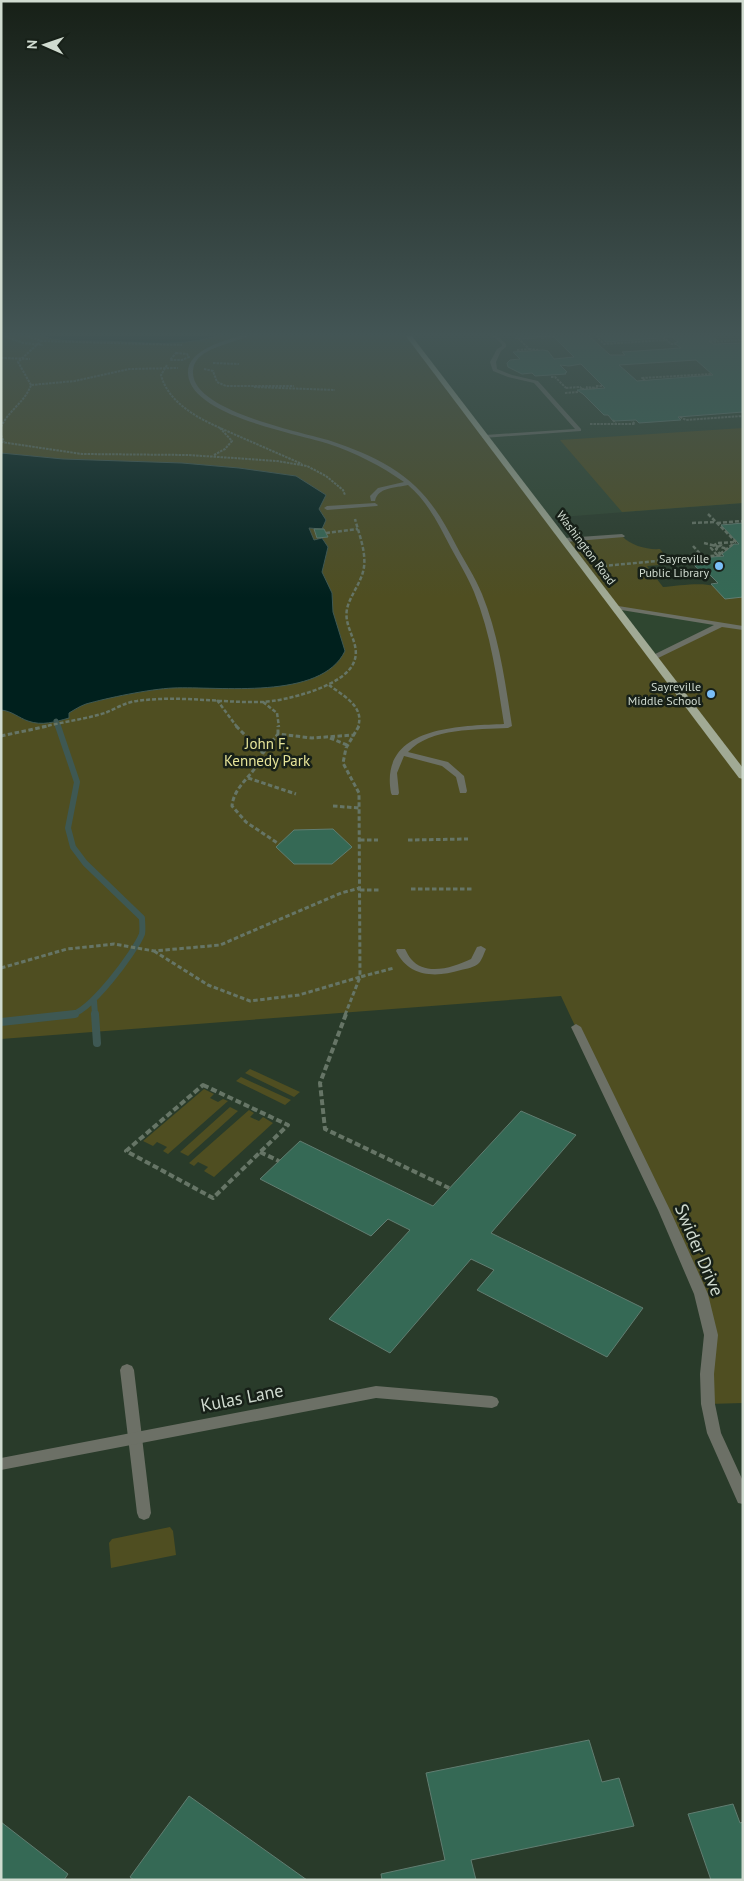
<svg xmlns="http://www.w3.org/2000/svg" width="744" height="1881" viewBox="0 0 744 1881" font-family="'PT Sans',sans-serif">
	<rect width="100%" height="100%" fill="#293b2a"/>
	<path fill="#2f4630" d="M408 335H743V503L548 518Z
		M610 602 743 611V777Z"/>
	<path fill="#4f4e21" fill-rule="evenodd" d="M1 335H408L565 540 622 536C631 546 648 550 660 549L672 564 647 566 663 587C678 586 700 582 714 586 725 590 730 598 743 597V1403L708 1404 711 1335 699 1291 561 996 1 1039ZM615 607 719 625 654 658Z
		M743 428V503L622 512 560 440Z
		M250 1069 300 1092 294 1097 245 1073Z
		M241 1077 291 1100 285 1105 236 1081Z
		M204 1089 214 1094 210 1098 218 1102 223 1099 228 1101 168 1154 163 1151 167 1147 157 1142 153 1146 143 1141Z
		M230 1107 238 1111 188 1156 180 1152Z
		M249 1110 254 1113 250 1117 259 1121 263 1117 273 1123 214 1177 204 1171 208 1167 198 1162 194 1166 189 1163Z
		M170 1527 173 1531 176 1555 111 1568 109 1543 112 1539Z"/>
	<path fill="#00201d" stroke="#3e5853" d="M39 335H220C181 348 140 342 101 341 82 340 57 343 39 335Z
		M1 453 63 459 182 463 239 468 296 476 326 495 319 509 326 520 322 529 309 528 314 540 322 538 328 547 322 572 332 593 333 612 345 651C321 701 219 686 173 688 150 689 107 698 86 704 80 706 74 710 69 713V718C55 722 42 726 28 721 19 718 12 711 1 710Z"/>
	<g fill="none" stroke-linecap="round" stroke-linejoin="round">
		<path stroke="#3e5853" stroke-width="5" d="M56 721 58 727"/>
		<path stroke="#3e5853" stroke-width="6" d="M58 726 77 782 68 828 73 847 85 863 142 918C142 923 143 929 142 934 135 952 89 1014 69 1015
			M94 1001 95 1015"/>
		<path stroke="#3e5853" stroke-width="8" d="M95 1014 97 1043
			M1 1022 75 1014"/>
	</g>
	<path fill="#356955" stroke="#617d71" fill-rule="evenodd" d="M515 335H588L610 355H625L622 352 681 348 674 343 678 342 672 337 606 342 599 336 593 335H710L717 340 709 341 713 344 743 343V412L678 417 681 420 639 423 636 420 613 421 608 415H604L583 394 577 390 605 388 581 364 569 366 560 365 567 372 565 373 566 374 535 376 532 373 522 374 508 367 507 363 510 360 520 359 513 352 543 350 548 351 554 359 574 357 553 336 517 338ZM696 360 713 375 637 381 619 365Z
		M743 523V597L725 599 711 584 718 583 708 573 702 574 689 559 724 556 722 554 734 544H739L721 525Z
		M314 529H324L328 537 317 538Z
		M333 829 352 847 332 864H294L276 847 294 830Z
		M521 1111 576 1135 491 1233 643 1308 607 1357 477 1290 494 1270 471 1259 390 1353 329 1319 410 1230 388 1219 371 1236 260 1179 300 1141 433 1206Z
		M589 1740 602 1782 619 1778 634 1826 471 1860 476 1880H382L381 1874 445 1860 426 1773Z
		M189 1796 307 1880H134L130 1877Z
		M733 1804 740 1823 743 1822V1880H711L688 1814Z
		M1 1822 68 1874 64 1880H1Z"/>
	<g fill="none" stroke-linecap="round" stroke-linejoin="round">
		<path stroke="#667566" stroke-width="2" stroke-dasharray="2.5 1" stroke-linecap="butt" d="M2 335 23 343 43 345
			M24 335 42 341 182 345
			M596 336 604 344 665 340
			M663 337 671 344H676
			M515 338H518L529 349 516 350
			M541 338 554 337
			M519 339 542 337 522 338
			M710 342 743 340
			M529 349 538 350
			M176 353 187 354 189 357 182 360H170Z
			M1 358 30 359
			M213 363 239 364
			M167 365 161 375C168 402 196 417 220 428
			M204 369 213 371 217 382 226 386H294
			M551 377H555L566 388
			M645 380 642 378 712 374
			M31 385 18 362 41 341
			M596 386H603
			M254 387 335 390
			M566 388 580 387 582 389
			M582 389 597 388 586 387
			M565 393 579 392
			M680 417 686 420 743 416
			M613 420 616 424
			M590 424H635L632 421
			M1 427C8 411 25 402 31 385L75 381 129 369 178 368
			M1 435 4 442
			M1 442 82 454 189 455 277 461 307 466 326 476 343 490 345 495
			M214 455 225 449 232 441 220 428 302 464"/>
		<path stroke="#667566" stroke-width="2.5" stroke-dasharray="4 2" stroke-linecap="butt" d="M708 514 737 543
			M692 523 715 522
			M717 523 743 521
			M326 533 358 529
			M704 543 728 549
			M693 546 703 557
			M720 554 733 544
			M717 555 711 548 717 543 736 542
			M721 555 716 549 722 544
			M603 566 722 555
			M329 685C343 696 365 706 358 727
			M217 700 237 727
			M263 702 277 713 279 727
			M42 727C63 722 85 719 105 713 115 709 126 702 137 701 179 695 220 703 262 702 285 701 342 687 353 664 363 645 343 629 347 609 350 595 362 582 364 567 366 551 359 534 355 519"/>
		<path stroke="#667566" stroke-width="3" stroke-dasharray="4.5 2.5" stroke-linecap="butt" d="M236 726 263 753C257 774 234 784 232 806L246 822 279 844
			M278 734V726
			M1 736 48 726
			M330 738 347 745
			M263 753 278 734 312 738 354 735
			M248 778 296 794
			M333 806 359 808
			M360 840H378
			M408 840 468 839
			M411 889H474
			M360 890H379
			M154 951 208 985 250 1001 299 995 360 977 359 793 343 763 346 748 359 726
			M1 968 67 949 114 944 154 951 220 945 341 893 360 888
			M345 1015 360 977 394 968"/>
		<path stroke="#667566" stroke-width="4" stroke-dasharray="6 3" stroke-linecap="butt" d="M346 1014 320 1083 325 1129 449 1188
			M203 1085 288 1125 213 1198 126 1151Z
			M260 1152 279 1161"/>
		<path fill="#6c7066" fill-rule="evenodd" d="M243 335H250C235 344 194 347 193 371 190 411 302 432 331 441 352 448 372 456 390 467 424 488 439 512 457 547 465 562 475 577 482 594 499 636 505 681 512 726L508 728C477 730 431 727 408 752L448 762 464 776 467 791 466 793H460L456 777 442 766 404 756 397 773 399 793 398 795H392L391 793C379 727 457 726 504 724 497 679 491 634 474 592 468 577 459 563 451 548 439 525 428 502 408 485 395 488 378 487 375 501H371L370 496 378 488 404 482C381 466 356 453 329 444 296 433 191 416 188 374 186 350 226 340 243 335Z
			M491 335H496L506 344V347L501 351 496 362 497 369 512 375 538 381 581 429V431L483 438 482 437 485 435 575 429 534 383 508 377 493 371 490 362 497 349 502 346V344Z
			M375 503 378 505 377 506 327 510 324 508 327 506Z
			M622 534 625 536 624 537 565 542 562 540 565 538Z
			M612 605 743 626V630L722 627 654 660H651V656L714 625 615 609 611 607Z
			M481 946 486 949C484 953 482 960 479 963 475 967 466 969 461 970 435 978 409 977 396 951L397 949H405C407 952 408 956 411 959 426 977 454 967 471 959L477 947Z
			M127 1364 132 1366 134 1370 151 1513 149 1518 144 1520 139 1518 137 1513 120 1370 122 1366Z"/>
		<path fill="#6c7066" fill-rule="evenodd" d="M576 1024 581 1027 670 1210 708 1294 718 1335 714 1374 715 1404 721 1433 743 1481V1504L738 1503 707 1433 701 1404 700 1374 704 1335 694 1294 658 1210 571 1027Z
			M376 1386 492 1396 497 1398 499 1402 497 1406 492 1408 376 1398 1 1470V1458Z"/>
		<path fill="#a1aa95" fill-rule="evenodd" d="M405 335H411L743 768V779L739 778Z"/>
	</g>
	<linearGradient id="sky" x2="0" y2="1"><stop stop-color="#172017"/><stop offset="0.56" stop-color="#435555"/><stop offset="1" stop-color="#435555" stop-opacity="0"/></linearGradient>
	<rect width="744" height="598" fill="url(#sky)"/>
	<g fill="#7abff8" stroke="#172018" stroke-width="2">
		<circle cx="719" cy="566" r="5"/>
		<circle cx="711" cy="694" r="5"/>
	</g>
	<g text-anchor="middle" stroke-width="5" stroke-linejoin="round" paint-order="stroke">
		<g font-size="12" fill="#d0dbd0" stroke="#172018">
			<text transform="translate(586 548) rotate(53)" y="4">Washington Road</text>
		</g>
		<g font-size="12" fill="#d0dbd0" stroke="#172018" text-anchor="end">
			<text x="709" y="563">Sayreville<tspan x="709" dy="14">Public Library</tspan></text>
			<text x="701" y="691">Sayreville<tspan x="701" dy="14">Middle School</tspan></text>
		</g>
		<g font-size="15" fill="#e6e499" stroke="#172018">
			<text x="267" y="749">John F.<tspan x="267" dy="17">Kennedy Park</tspan></text>
		</g>
		<g font-size="18" fill="#d0dbd0" stroke="#172018">
			<text transform="translate(699 1250) rotate(67)" y="6">Swider Drive</text>
			<text transform="translate(242 1398) rotate(-11)" y="6">Kulas Lane</text>
		</g>
	</g>
	<rect width="744" height="1881" fill="none" stroke="#d0dbd0" stroke-width="5"/>
	<g transform="translate(45 45) rotate(272)" stroke="#172018" stroke-width="4" paint-order="stroke">
	<path d="M0-4L9 19L0 12L-9 19Z" fill="#d0dbd0"/>
	<text y="-8" font-size="14" font-weight="bold" text-anchor="middle" fill="#d0dbd0">N</text>
	</g>
</svg>
